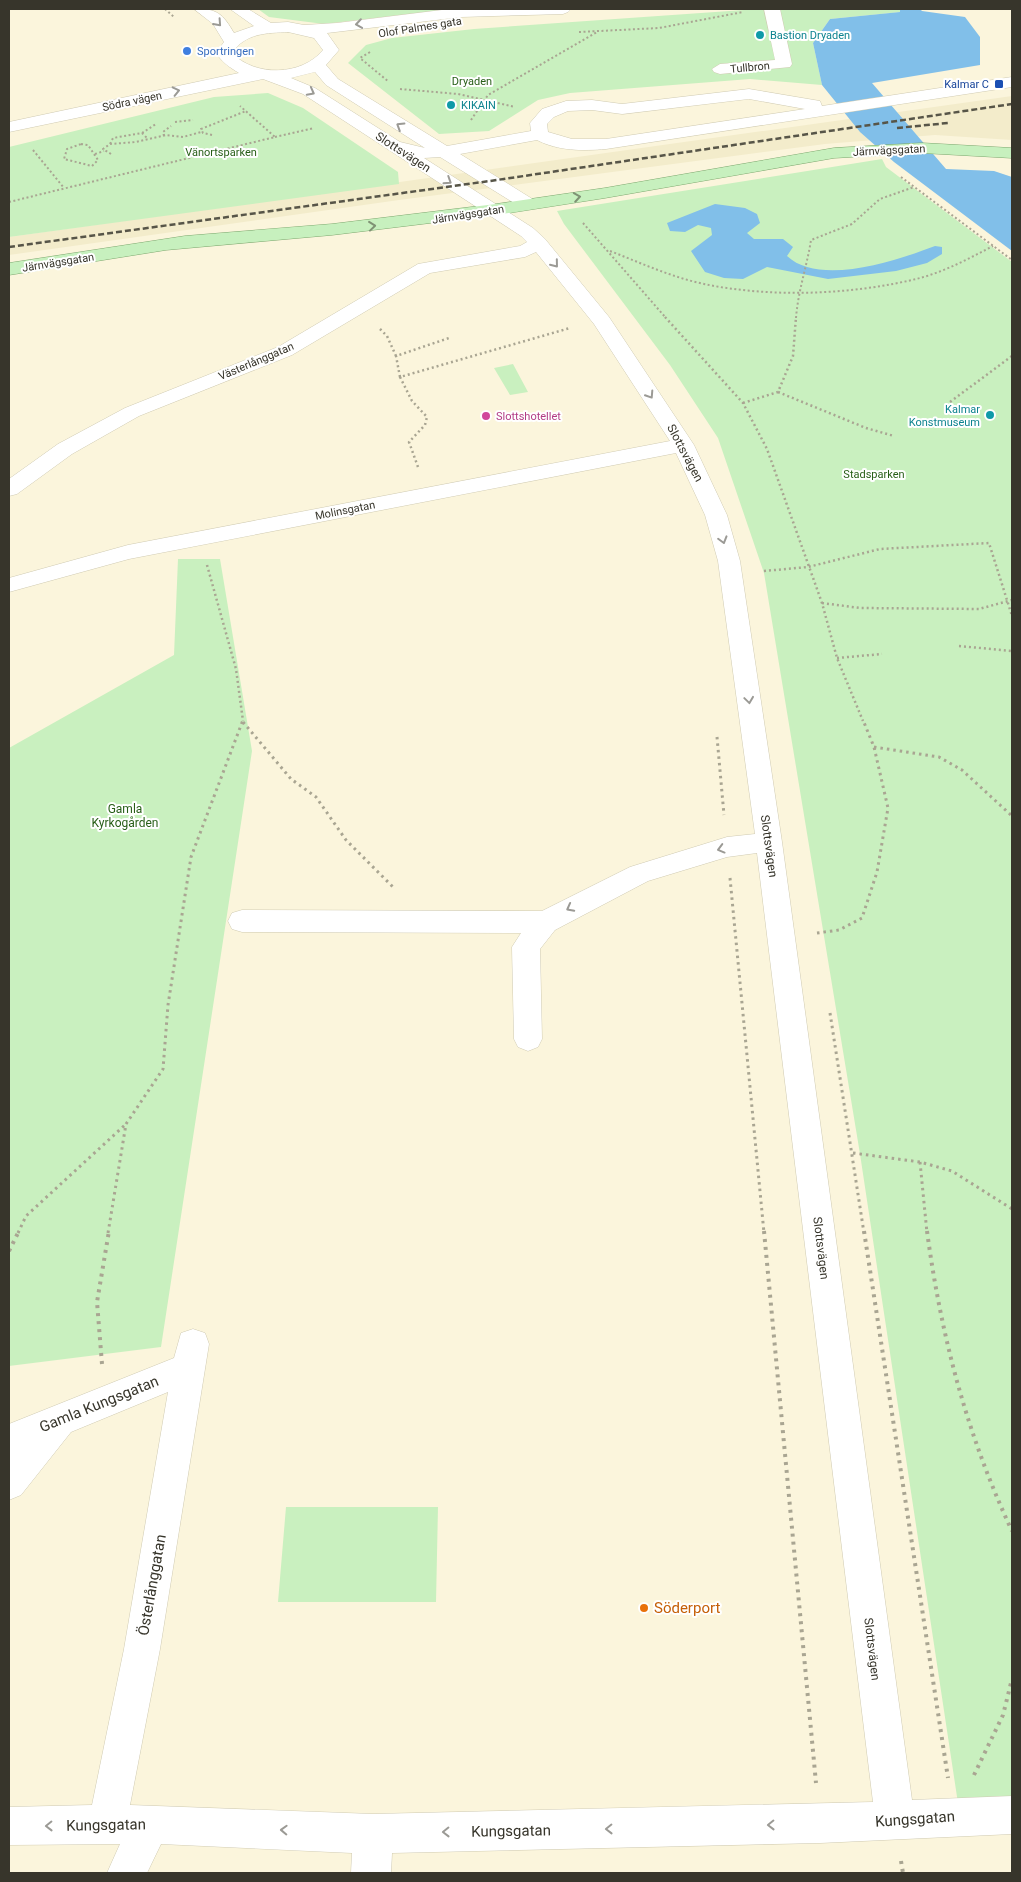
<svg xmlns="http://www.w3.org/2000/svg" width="1021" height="1882" viewBox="0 0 1021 1882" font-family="Roboto,sans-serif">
	<rect width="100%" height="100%" fill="#fbf5dc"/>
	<path fill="#f3eccb" d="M1012 96V140L935 135 825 144 399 200 9 255V237Z"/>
	<path fill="#c9f0bf" d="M258 9H452L324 24 269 17Z
		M758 9H900L901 12 830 19 813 43 822 85 750 79 570 93 538 100 489 131 439 134 348 63 366 45 392 38 474 29Z
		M268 93 303 108 398 172 399 184 9 237V147L214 97Z
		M882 159 886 167 1012 262V1809L959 1810 860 1154 764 573 718 438 670 365 564 224 557 211Z
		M513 364 528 392 510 395 494 368Z
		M178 559H220L252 751 161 1347 9 1366V748L174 655Z
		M286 1507H438L436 1602H278Z"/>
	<path fill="#81bfe9" d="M900 9H920L922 11 965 17 980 37V65L872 83 946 169 994 171 1012 177V251L894 162 860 132 822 85 813 43 830 19 900 12Z
		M715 204 745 208 757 214 760 223 747 233 754 239H783L793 247 787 256C820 287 898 260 935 246L942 247V254L927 263 896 271 828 279 767 267 743 279 724 278 705 272 691 251 712 235 711 228 698 225 685 232 670 231 667 223Z"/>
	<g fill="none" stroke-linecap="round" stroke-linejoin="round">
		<g stroke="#d0cbb3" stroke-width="1">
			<path id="minor" d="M194 9C217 8 223 14 234 33L254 26 230 9H248L271 23 288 22 304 25 337 23 450 9H571L568 12 563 14 461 17 327 33 339 50 326 65 338 79 447 146 531 131 530 123 542 109 566 101 592 100 622 104 749 89 814 100 820 101 822 106 1012 77V87L606 149C583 151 558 151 537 140L460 154 534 200 537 204 534 208H522L440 157 424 158 533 228 545 239 609 317 694 445 727 515 740 561 782 842 912 1800 1012 1796V1834L820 1843 392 1853 391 1873H351L352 1853 161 1844 147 1873H107L120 1844 9 1845V1807L92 1805 124 1649 168 1392 71 1432 21 1495 9 1500V1424L174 1358 181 1333 193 1329 205 1333 209 1344 160 1649 130 1805 373 1814 873 1802 757 853 727 857 648 881 555 930 540 949 542 1039 538 1047 528 1051 518 1047 514 1039 512 947 521 933 242 932 232 929 228 921 232 913 242 910 542 911 630 867 727 837 755 834 718 561 705 515 676 453 129 559 9 592V578L128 545 670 441 594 324 536 252 525 257 430 273 292 355 139 416 72 454 17 494 9 496V479L58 444 125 408 278 347 418 264 520 246 527 242 521 236 303 94 263 79 9 132V122L239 73C229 67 222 62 216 53L224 42 213 24ZM288 32 314 38 323 50C302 76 255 77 232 53 245 33 267 33 288 32ZM315 72 326 85 425 148 400 142 315 88 291 78ZM749 99 805 109 606 139H572L548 132 547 124 554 117 568 111 592 110 622 114Z
				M764 9H780L792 64 790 67 720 74 714 72 712 69 720 64 775 60Z"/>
		</g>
		<g stroke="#7da86f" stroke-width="1">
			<path id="major" d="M922 143 1012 148V158L922 153 834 158 605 198 496 215 332 235 166 250 9 275V263L185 236 332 224 496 204 605 188 834 148Z"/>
		</g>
		<path stroke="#a9a592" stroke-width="2" stroke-dasharray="2 2.5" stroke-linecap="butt" d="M165 9 174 17
			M579 32 659 28 743 12
			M370 52 360 58 389 82
			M400 89 458 94 515 107
			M471 120 488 95 597 32
			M175 122 193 120
			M142 133 156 124
			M212 135 203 133 201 129 246 111
			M164 136 163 132 171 126
			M275 137 314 128
			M81 144 88 145 98 160 92 166 64 159 67 149Z
			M110 144 113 138 142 133 147 138
			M33 150 64 188
			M95 154 104 151
			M111 154 103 149 110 144 136 142 166 135 183 137 201 132
			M901 177 1012 260
			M9 202 275 137 240 106
			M583 223 666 318
			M610 251C641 263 671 277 704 284 771 298 853 295 920 278 946 271 970 258 993 246
			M796 318C798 291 807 266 811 240L852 224 880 199 914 187"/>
		<path stroke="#a9a592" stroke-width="2.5" stroke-dasharray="2 3" stroke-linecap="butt" d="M665 317 743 403 767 449 822 603 837 658 863 721
			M380 329 387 336 396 356
			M400 377 396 356 449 338
			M778 392 866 428 894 436
			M950 402 1012 356
			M743 403 778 392 793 356 796 317
			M418 467 409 442 425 425 427 417 412 401 400 377 570 328
			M207 565 236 669 243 721
			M764 571 808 567 880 549 989 543 1012 616
			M822 603 860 608 979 609 1012 600
			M959 646 1012 651
			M837 658 882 654"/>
		<path stroke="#a9a592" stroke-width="3" stroke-dasharray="2.5 4" stroke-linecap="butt" d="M243 722 291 779 316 797 346 840 393 887
			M717 737 724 815
			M874 747 939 757 962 770 1012 816
			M730 878 764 1233
			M817 933 839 930 862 918 877 872 888 808 874 747 863 720
			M830 1013 864 1233
			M853 1153 920 1162 952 1171 1012 1209
			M920 1162 927 1233
			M18 1233 26 1216 126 1124
			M108 1233 126 1124 163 1069 168 1005 191 857 243 720"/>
		<path stroke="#a9a592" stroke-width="4" stroke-dasharray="3 5" stroke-linecap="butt" d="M764 1231 816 1783
			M864 1231 948 1778
			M927 1231C941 1336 967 1435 1012 1531
			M9 1251 19 1231
			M102 1364 97 1302 109 1231
			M974 1775 1003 1715 1012 1679
			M901 1861 903 1873"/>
		<use href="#minor" fill="#fff" fill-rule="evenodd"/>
		<use href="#major" fill="#c7f0be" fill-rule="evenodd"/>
		<path stroke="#575548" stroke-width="2.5" stroke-dasharray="6 3" stroke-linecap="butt" d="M897 128 948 123
			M9 247 490 181 1012 104"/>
	</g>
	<defs><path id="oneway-chevron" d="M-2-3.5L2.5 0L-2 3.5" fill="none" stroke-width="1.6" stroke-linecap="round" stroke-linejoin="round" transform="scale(1.25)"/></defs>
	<g stroke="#9b9a95">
		<use href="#oneway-chevron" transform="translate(218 23) rotate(48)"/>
		<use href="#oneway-chevron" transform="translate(359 24) rotate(172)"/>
		<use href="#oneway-chevron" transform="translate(176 91) rotate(-13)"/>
		<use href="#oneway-chevron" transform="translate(311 92) rotate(28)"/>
		<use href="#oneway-chevron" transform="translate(400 126) rotate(-148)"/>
		<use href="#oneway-chevron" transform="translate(448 181) rotate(33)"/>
		<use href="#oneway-chevron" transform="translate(555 264) rotate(51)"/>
		<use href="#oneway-chevron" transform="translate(650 395) rotate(57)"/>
		<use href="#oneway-chevron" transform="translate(723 540) rotate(74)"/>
		<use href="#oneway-chevron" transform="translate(749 700) rotate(82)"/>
		<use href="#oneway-chevron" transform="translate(721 849) rotate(165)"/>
		<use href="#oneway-chevron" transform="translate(570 908) rotate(152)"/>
		<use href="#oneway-chevron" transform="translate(771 1825) rotate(179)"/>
		<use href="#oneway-chevron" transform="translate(49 1826) rotate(179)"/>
		<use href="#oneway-chevron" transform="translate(609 1829) rotate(179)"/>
		<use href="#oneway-chevron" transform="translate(284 1830) rotate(-178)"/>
		<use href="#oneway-chevron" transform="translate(446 1832) rotate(179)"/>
	</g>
	<g stroke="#7f9274">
		<use href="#oneway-chevron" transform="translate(577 197) rotate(-9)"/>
		<use href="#oneway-chevron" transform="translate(372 226) rotate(-6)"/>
	</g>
	<g fill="#0f9aa8" stroke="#fff" stroke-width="2">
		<circle cx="760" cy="35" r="5"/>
		<circle cx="451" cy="105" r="5"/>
		<circle cx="990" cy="415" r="5"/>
	</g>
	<circle fill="#3f7fe0" stroke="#fff" stroke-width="2" cx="187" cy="51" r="5"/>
	<rect fill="#1a4fb4" stroke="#fff" stroke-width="2" x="994" y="79" width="10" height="10" rx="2.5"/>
	<circle fill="#d1479c" stroke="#fff" stroke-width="2" cx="486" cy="416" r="5"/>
	<circle fill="#e8710a" stroke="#fff" stroke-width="2" cx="644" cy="1608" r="5"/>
	<g text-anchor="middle" stroke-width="4" stroke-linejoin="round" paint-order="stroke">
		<g font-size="11" fill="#37352b" stroke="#fff">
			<text transform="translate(420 27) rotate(-9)" y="4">Olof Palmes gata</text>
			<text transform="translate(750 67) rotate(-5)" y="4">Tullbron</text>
			<text transform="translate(132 101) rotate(-12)" y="4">Södra vägen</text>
			<text transform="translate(889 150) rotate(-3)" y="4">Järnvägsgatan</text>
			<text transform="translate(468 214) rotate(-9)" y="4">Järnvägsgatan</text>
			<text transform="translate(58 262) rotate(-9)" y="4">Järnvägsgatan</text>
			<text transform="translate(256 361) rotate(-23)" y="4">Västerlånggatan</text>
			<text transform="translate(345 510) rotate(-11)" y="4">Molinsgatan</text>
		</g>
		<g font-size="11" fill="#0d838f" stroke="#fff" text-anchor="start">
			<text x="770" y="39">Bastion Dryaden</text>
			<text x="461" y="109">KIKAIN</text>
			<text x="980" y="413" text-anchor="end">Kalmar<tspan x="980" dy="13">Konstmuseum</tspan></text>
		</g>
		<g font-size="11" fill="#366cbe" stroke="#fff" text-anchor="start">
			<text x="197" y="55">Sportringen</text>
		</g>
		<g font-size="11" fill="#275e17" stroke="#fff">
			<text x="472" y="85">Dryaden</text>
			<text x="221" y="156">Vänortsparken</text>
			<text x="874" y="478">Stadsparken</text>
		</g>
		<g font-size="11" fill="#164399" stroke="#fff" text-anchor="end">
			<text x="989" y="88">Kalmar C</text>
		</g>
		<g font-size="11" fill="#b23c85" stroke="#fff" text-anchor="start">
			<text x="496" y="420">Slottshotellet</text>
		</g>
		<g font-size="12" fill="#37352b" stroke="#fff">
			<text transform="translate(403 152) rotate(33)" y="4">Slottsvägen</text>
			<text transform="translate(685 453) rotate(62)" y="4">Slottsvägen</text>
			<text transform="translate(769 846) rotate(82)" y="4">Slottsvägen</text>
			<text transform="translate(821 1248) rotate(83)" y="4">Slottsvägen</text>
			<text transform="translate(872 1649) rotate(83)" y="4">Slottsvägen</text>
		</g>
		<g font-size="12" fill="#275e17" stroke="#fff">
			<text x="125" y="813">Gamla<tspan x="125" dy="14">Kyrkogården</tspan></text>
		</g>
		<g font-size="15" fill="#37352b" stroke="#fff">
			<text transform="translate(99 1404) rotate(-22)" y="5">Gamla Kungsgatan</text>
			<text transform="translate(152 1585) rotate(-80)" y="5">Österlånggatan</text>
			<text transform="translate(915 1819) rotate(-4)" y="5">Kungsgatan</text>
			<text transform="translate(106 1825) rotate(-1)" y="5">Kungsgatan</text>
			<text transform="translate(511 1831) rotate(-1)" y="5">Kungsgatan</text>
		</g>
		<g font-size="15" fill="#c56008" stroke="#fff" text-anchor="start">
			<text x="654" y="1613">Söderport</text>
		</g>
	</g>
	<rect width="1021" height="1882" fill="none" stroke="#37352b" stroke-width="20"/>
</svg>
